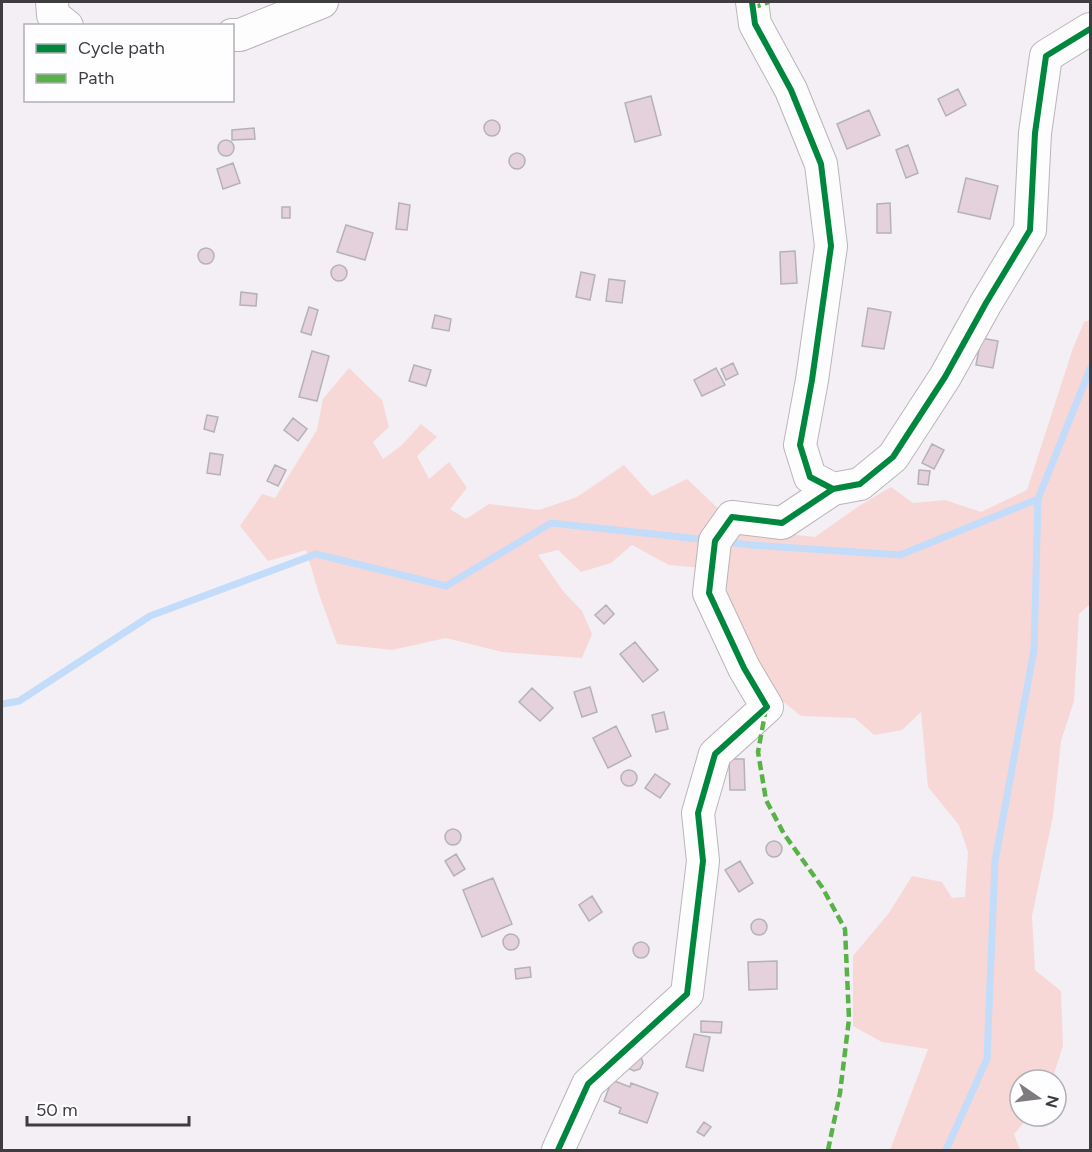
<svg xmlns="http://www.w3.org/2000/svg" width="1092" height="1152" viewBox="0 0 1092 1152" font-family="Figtree,sans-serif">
	<rect width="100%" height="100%" fill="#f3eff4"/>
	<path fill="#f7d8d6" d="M1090 320V604L1079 614 1074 701 1061 741 1053 816 1032 916 1035 970 1061 991 1063 1046 1052 1080H1020V1116H1030L1014 1134 1020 1150H890L928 1049 882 1042 853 1026V956L889 913 912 876 942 882 952 898 965 897 968 852 959 825 928 787 921 712 902 730 874 735 855 718 801 716 770 691 742 640 720 567 703 568 669 565 632 545 611 563 581 572 558 550 538 555 563 591 582 611 592 634 582 658 502 652 446 638 392 650 337 644 319 594 306 550 268 561 240 526 262 494 275 498 317 430 323 399 349 368 382 400 389 427 373 442 383 459 401 446 421 424 437 437 417 456 429 479 449 462 467 488 450 509 466 519 489 504 539 510 577 497 624 465 652 496 687 479 725 515 777 533 815 537 859 506 891 487 913 503 945 500 981 512 1027 490 1073 348 1084 322Z"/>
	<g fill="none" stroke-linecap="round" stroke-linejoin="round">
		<path stroke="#c2dcfa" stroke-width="7" d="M725 542 751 545 900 555 1038 499
			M2 704 19 701 150 616 316 554 446 586 551 523 708 540
			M946 1150 987 1059 995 861 1034 650 1038 499 1090 369"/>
	</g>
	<path fill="#e4d1db" stroke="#b5b2b5" stroke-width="1.5" d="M958 89 966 105 946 116 938 99Z
		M651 96 661 135 635 142 625 103Z
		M869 110 880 135 847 149 837 124Z
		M484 128a8 8 0 1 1 16 0a8 8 0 1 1-16 0Z
		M254 128 255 139 232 140V130Z
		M218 148a8 8 0 1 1 16 0a8 8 0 1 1-16 0Z
		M908 145 918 173 906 178 896 150Z
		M509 161a8 8 0 1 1 16 0a8 8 0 1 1-16 0Z
		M233 163 240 183 223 189 217 169Z
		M966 178 998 186 990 219 958 212Z
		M399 203 410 205 407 230 396 229Z
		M890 203 891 233H877V204Z
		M282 207H290V218H282Z
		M346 225 373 233 365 260 337 252Z
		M198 256a8 8 0 1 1 16 0a8 8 0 1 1-16 0Z
		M795 251 797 283 781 284 780 252Z
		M331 273a8 8 0 1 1 16 0a8 8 0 1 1-16 0Z
		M581 272 595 275 590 300 576 297Z
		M609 279 625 281 622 303 606 301Z
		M241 292 257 294 256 306 240 305Z
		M309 307 318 310 311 335 301 332Z
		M868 308 891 312 884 349 862 346Z
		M435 315 451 319 449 331 432 328Z
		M981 338 998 341 993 368 976 365Z
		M312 351 329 356 317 401 299 397Z
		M733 363 738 374 726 380 721 369Z
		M414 365 431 370 426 386 409 381Z
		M716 368 725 385 702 396 694 380Z
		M207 415 218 417 214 432 204 429Z
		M293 418 307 429 298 441 284 430Z
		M932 444 944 450 934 469 922 463Z
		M210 453 223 455 220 475 207 473Z
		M275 465 286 470 278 486 267 481Z
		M919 470 930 471 928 485 918 484Z
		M606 605 614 614 604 624 595 615Z
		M635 642 658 670 643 682 620 654Z
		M590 687 597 712 582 717 574 692Z
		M532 688 553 708 540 721 519 702Z
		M664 712 668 729 656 732 652 715Z
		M616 726 631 756 608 768 593 738Z
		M729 759H744L745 790H730Z
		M621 778a8 8 0 1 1 16 0a8 8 0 1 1-16 0Z
		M655 774 670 784 660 798 645 788Z
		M445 837a8 8 0 1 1 16 0a8 8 0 1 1-16 0Z
		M766 849a8 8 0 1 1 16 0a8 8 0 1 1-16 0Z
		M456 854 465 869 454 876 445 861Z
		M740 861 753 883 739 892 725 870Z
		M493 878 512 924 482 937 463 890Z
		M592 896 602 912 589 921 579 905Z
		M751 927a8 8 0 1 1 16 0a8 8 0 1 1-16 0Z
		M503 942a8 8 0 1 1 16 0a8 8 0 1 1-16 0Z
		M633 950a8 8 0 1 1 16 0a8 8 0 1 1-16 0Z
		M777 961V989L749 990 748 962Z
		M530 967 531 977 516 979 515 969Z
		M701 1021 722 1022 721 1033 701 1032Z
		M694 1034 710 1037 703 1071 686 1067Z
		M641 1057 643 1063 640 1069 634 1071 628 1068Z
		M612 1080 630 1087 631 1083 658 1093 647 1123 619 1113 621 1108 604 1101Z
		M704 1122 711 1127 704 1136 697 1132Z"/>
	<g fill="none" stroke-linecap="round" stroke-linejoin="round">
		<g stroke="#b9b6ba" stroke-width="34">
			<path id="minor" d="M52 2 53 15 67 26
				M752 2 755 24 791 90 821 164 831 246 812 380 800 445 810 477 833 489 860 484 893 457 945 377 986 303 1030 230 1035 133 1046 56 1090 29
				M232 35H240L322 2
				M558 1150 588 1084 687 994 703 861 698 813 715 754 767 707 744 668 709 593 715 541 732 517 782 523 833 489"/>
		</g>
		<use href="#minor" stroke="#fdfdfd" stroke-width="32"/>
		<path stroke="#57b347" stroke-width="4.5" stroke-dasharray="9 4.5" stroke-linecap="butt" d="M752 8 769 2
			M766 708 758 752 766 800 784 834 822 887 845 929 849 1019 840 1093 828 1150"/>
		<g stroke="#fefdff" stroke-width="10">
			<path id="cycleway" d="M752 2 755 24 791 90 821 164 831 246 812 380 800 445 810 477 833 489 860 484 893 457 945 377 986 303 1030 230 1035 133 1046 56 1090 29
				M558 1150 588 1084 687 994 703 861 698 813 715 754 767 707 744 668 709 593 715 541 732 517 782 523 833 489"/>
		</g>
		<use href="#cycleway" stroke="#00873e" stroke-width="6"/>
	</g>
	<rect width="1092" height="1152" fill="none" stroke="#3e3c3f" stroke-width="6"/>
	<rect x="24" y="24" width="210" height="78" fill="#fefdff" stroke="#b1b0b2" stroke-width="1.5"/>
	<rect x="36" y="44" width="30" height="9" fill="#00873e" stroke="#b1b0b2" stroke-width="1.5"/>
	<text x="78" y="54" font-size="18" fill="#3e3c3f">Cycle path</text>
	<rect x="36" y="74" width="30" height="9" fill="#57b347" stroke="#b1b0b2" stroke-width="1.5"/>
	<text x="78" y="84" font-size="18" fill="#3e3c3f">Path</text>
	<g transform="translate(1038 1098) rotate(104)"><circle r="28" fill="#fefdff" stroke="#b1b0b2" stroke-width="1.5"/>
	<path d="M0-4.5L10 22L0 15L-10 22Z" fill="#7d7b7e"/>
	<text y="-9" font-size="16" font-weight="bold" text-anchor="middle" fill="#3e3c3f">N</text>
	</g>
	<path d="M27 1116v9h162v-9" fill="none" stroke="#3e3c3f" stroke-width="3"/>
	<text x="36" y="1116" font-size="18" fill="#3e3c3f" stroke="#fefdff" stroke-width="4.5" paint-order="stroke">50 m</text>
</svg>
